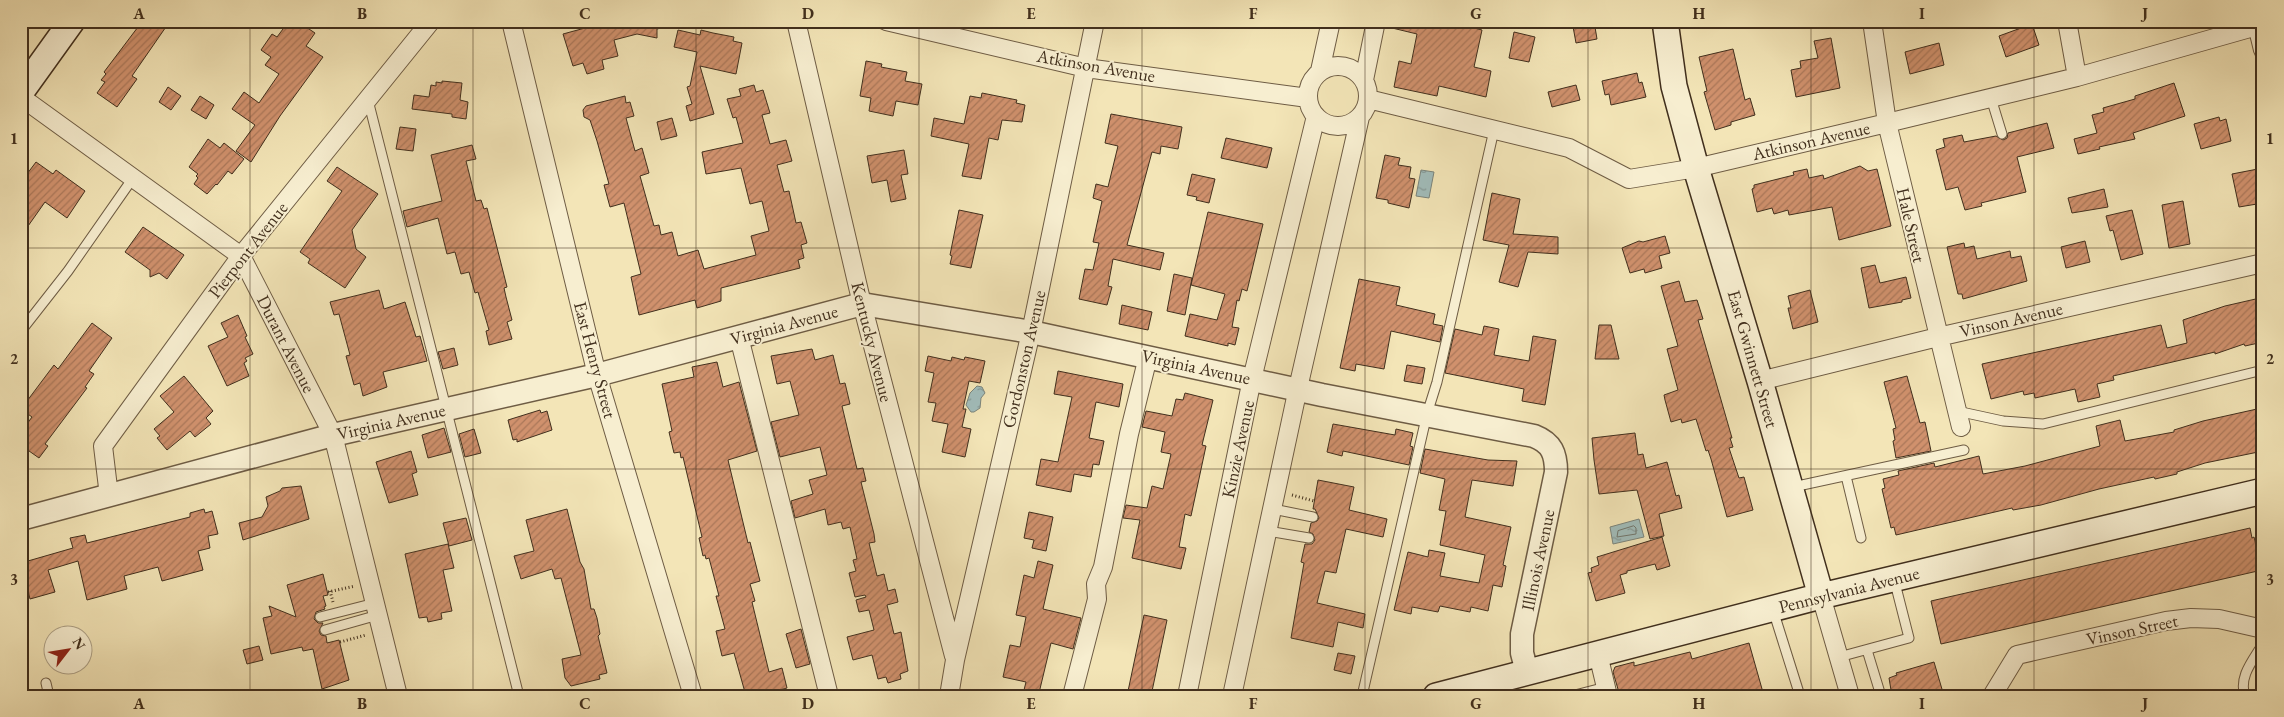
<svg xmlns="http://www.w3.org/2000/svg" width="2284" height="717" viewBox="0 0 2284 717" font-family="'EB Garamond',serif">
	<defs>
		<pattern id="water-ripples" width="26" height="14" patternUnits="userSpaceOnUse" patternTransform="scale(1.25)"><rect width="26" height="14" fill="#a1bcba"/><path d="M2 4q2-2 4 0t4 0M15 11q2-2 4 0t4 0" fill="none" stroke="#859997"/></pattern>
		<pattern id="building-hatch" width="6" height="6" patternUnits="userSpaceOnUse" patternTransform="scale(1.25)"><rect width="6" height="6" fill="#d0916d"/><path d="M-1 1l2-2M0 6l6-6M5 7l2-2" fill="none" stroke="#aa7759"/></pattern>
	</defs>
	<rect width="100%" height="100%" fill="#f3e5b7"/>
	<filter id="stains"><feTurbulence type="fractalNoise" baseFrequency=".004" numOctaves="4"/><feColorMatrix values="0 0 0 0 .2 0 0 0 0 .09 0 0 0 0 .02 0 0 0 .5 -.17"/></filter>
	<radialGradient id="worn" r=".72"><stop offset=".6" stop-color="#630" stop-opacity="0"/><stop offset="1" stop-color="#630" stop-opacity=".3"/></radialGradient>
	<path fill="url(#water-ripples)" stroke="#7b847b" d="M1421 170 1434 172 1429 198 1416 196Z
		M977 386 982 387 985 393 981 398 980 408 974 412H971L966 405 970 393Z
		M1639 519 1644 537 1613 544 1610 527Z"/>
	<g fill="none" stroke-linecap="round" stroke-linejoin="round">
		<path stroke="#71766c" stroke-width="1" d="M1634 526 1636 528V534L1617 537 1618 531Z"/>
	</g>
	<path fill="url(#building-hatch)" stroke="#412f1d" d="M152 21H170L132 76 137 79 117 107 97 93 105 82 101 80 106 74 104 72 141 23 147 27Z
		M289 21H297L315 33 306 46 323 57 280 116 251 162 236 151 255 125 232 109 244 92 259 103 279 74 265 65 271 57 261 50 272 34 277 37Z
		M583 21H668L669 26 657 29V38L637 34 614 40 618 56 602 60 604 69 587 74 583 63 573 66 563 34 585 28Z
		M1388 21H1447L1482 30 1474 67 1491 71 1486 97 1439 86 1437 96 1394 87 1399 61 1411 64 1417 34 1388 27Z
		M1572 21H1594L1597 39 1576 43Z
		M2032 24 2039 45 2006 57 1999 36Z
		M678 30 700 35 701 30 713 33 734 37 733 41 742 43 736 74 700 66 714 114 690 121 686 106 692 104 687 87 690 86 697 52 674 47Z
		M1514 32 1535 37 1529 62 1509 58Z
		M1831 38 1840 88 1796 97 1791 70 1801 68 1800 61 1818 58 1814 41Z
		M1939 43 1944 65 1910 74 1905 52Z
		M1733 49 1745 100 1750 98 1755 115 1731 122V125L1715 130 1704 92 1707 91 1699 57Z
		M866 61 882 64 881 67 907 72 905 81 922 84 918 105 896 101 893 116 869 111 871 98 860 96Z
		M1637 73 1639 83 1642 82 1646 97 1611 105 1609 94 1605 95 1602 81Z
		M442 81 462 83 460 100 468 102 466 119 452 117V114L412 109 414 95 429 97 431 85 436 86V82L442 83Z
		M2174 83 2185 116 2133 133 2135 139 2099 147 2100 149 2078 154 2074 139 2097 133 2092 115 2104 112 2103 108 2135 99V96Z
		M754 85 756 92 763 90 770 113 762 115 770 144 786 140 792 161 777 165 784 192 789 191 796 223 801 222 807 243 801 245 804 258 798 260 800 268 721 288V301L697 308 695 300 639 315 631 277 641 274 624 203 610 207 604 185 609 184 597 141 590 120 584 117 583 110 586 106 625 96 626 103 630 102 634 116 626 118 635 151 642 148 649 173 640 176 654 226 659 225 661 235 672 232 678 256 698 250 704 269 756 255 751 236 769 231 762 201 750 204 741 168 706 174 702 152 743 143 736 117 733 118 727 99 741 96 739 89Z
		M1576 85 1580 100 1552 107 1548 92Z
		M168 87 181 96 171 110 159 102Z
		M982 93 1017 100 1016 103 1025 105 1022 122 1002 120 998 140 989 138 981 179 962 176 969 144 931 136 934 118 964 124 970 96 981 98Z
		M200 96 214 105 206 119 191 110Z
		M1111 114 1182 127 1178 149 1161 146 1160 154 1152 152 1127 245 1164 253 1160 270 1113 259 1108 286 1112 287 1107 305 1079 299 1085 269 1093 270 1099 243 1093 242 1102 201 1093 198 1096 184 1108 187 1118 146 1105 143Z
		M2219 117 2220 121 2226 119 2231 141 2201 149 2194 124Z
		M672 118 677 136 661 140 657 122Z
		M2047 123 2054 148 2017 157 2026 192 1981 203 1982 206 1965 210 1958 187 1946 190 1936 150 1945 147 1943 139 1962 135 1964 142 1996 136 2003 140 2007 138 2008 133Z
		M400 127 416 129 413 151 396 149Z
		M1226 138 1272 148 1267 168 1221 158Z
		M208 139 220 148 224 143 244 159 232 174 228 171 217 185 216 184 207 194 194 184 198 178 196 176 198 174 189 167Z
		M472 145 476 159 466 161 476 201 481 200 484 209 487 208 507 287 504 288 506 297 512 320 507 322 512 339 489 345 486 331 489 330 478 292 475 293 469 272 461 274 455 252 447 254 438 218 407 227 403 211 442 201 431 155Z
		M904 150 908 174 901 175 906 199 891 202 887 180 872 183 867 156Z
		M1385 155 1400 158 1398 165 1411 167 1409 178 1415 179 1409 208 1388 203V200L1376 198Z
		M36 162 53 174 56 170 85 191 67 218 45 202 21 236V182Z
		M1860 166 1868 171 1877 169 1891 226 1839 240 1832 207 1789 215 1788 210 1774 214 1772 208 1757 212 1752 189 1754 188V185L1794 175 1793 172 1807 169 1809 178 1823 175 1824 179Z
		M337 167 378 194 352 230 356 249 366 257 345 288 308 263 310 259 300 252 342 191 327 181Z
		M2263 168V203L2239 207 2232 174Z
		M1192 174 1215 179 1209 203 1196 200 1197 197 1187 195Z
		M2104 189 2108 207 2072 213 2068 198Z
		M1492 193 1520 199 1513 234 1558 237V254L1528 252 1518 287 1499 282 1509 245 1483 240Z
		M2183 201 2190 244 2169 248 2162 205Z
		M959 210 983 215 971 268 950 264 952 256 950 255Z
		M2132 210 2143 254 2121 260 2113 230 2110 231 2106 216Z
		M1208 212 1263 224 1247 291 1242 289 1239 301 1237 300 1232 327 1239 328 1235 345 1228 343V346L1185 336 1190 314 1217 320 1225 294 1191 285Z
		M143 227 184 255 167 279 159 273 150 277V270L125 252Z
		M1665 236 1670 253 1659 256 1662 268 1645 273 1644 269 1630 273 1622 248 1639 241 1643 242Z
		M2085 241 2090 262 2066 268 2061 247Z
		M1964 243 1965 248 1974 246 1977 259 2010 251 2011 258 2021 256 2027 281 1963 299 1962 294H1958L1947 247Z
		M1875 265 1880 283 1906 277 1911 298 1902 300V302L1869 308 1861 268Z
		M1174 274 1192 278 1185 315 1167 311Z
		M1359 279 1400 287 1396 305 1435 314 1433 324 1443 326 1440 342 1391 331 1384 369 1356 364 1355 371 1340 368Z
		M1679 281 1685 302 1697 300 1703 319 1698 320 1732 438H1730L1733 447 1729 448 1739 478 1744 477 1753 510 1727 517 1711 459 1708 450 1706 451 1696 419 1682 423 1681 419 1671 422 1665 400 1664 395 1678 390 1667 349 1678 346 1661 286Z
		M379 290 384 309 405 302 416 337 420 336 427 361 383 372 387 387 363 396 360 383 354 385 346 356 350 355 339 314 334 315 330 302Z
		M1810 290 1818 322 1793 329 1788 308H1791L1788 296Z
		M2260 298 2263 311V342L2245 346 2244 344 2215 354V352L2113 376 2114 380 2097 384 2100 397 2078 402 2075 389 2035 398 2034 393 2024 395 2023 391 1991 399 1982 364 2161 325 2167 348 2187 343 2183 320 2225 306Z
		M1122 305 1152 312 1148 330 1119 324Z
		M238 315 247 336 245 337 253 354 245 358 247 361 244 363 249 376 227 386 208 346 228 337 221 323Z
		M92 323 112 338 89 371 94 374 85 387 87 388 45 444 48 446 39 458 22 446 27 439 21 435V432L32 417 21 409 54 365 58 369Z
		M1599 325H1611L1619 359H1595Z
		M1484 326 1499 329 1494 355 1529 361 1533 336 1556 340 1545 405 1522 401 1524 389 1445 373 1455 329 1482 335Z
		M454 348 458 365 443 369 438 352Z
		M812 349 815 360 833 355 840 384 845 383 850 404 842 406 857 469 863 468 866 481 861 482 874 534 875 542 869 543 877 576 884 574 888 591 895 589 898 602 887 605 894 634 901 632 908 671 900 674 901 679 888 683 886 677 878 679 872 655 853 660 847 637 874 630 869 610 859 612 856 600 866 597 865 595 855 597 849 573 856 571 853 560 857 559 850 527 843 529 841 522 828 525 825 509 795 518 791 501 813 494 809 480 827 475 820 447 780 457 771 422 799 415 790 381 777 384 771 356Z
		M928 356 951 361 952 357 964 360 965 357 985 361 980 383 969 381 963 409H966L962 427 971 429 965 457 942 452 948 424 932 421 936 403 928 402 934 373 925 371Z
		M717 362 723 387 739 382 757 451 728 460 748 543 750 542 760 581 750 584 755 601 752 602 769 672 782 668 787 688 758 696H746L734 653 722 656 716 631 725 629 716 596H719L709 558 706 559 705 555 703 556 699 538 702 537 683 457 681 458 680 452 674 453 669 432 672 431 662 384 694 377 692 367Z
		M1407 365 1425 368 1422 384 1404 381Z
		M1058 371 1123 384 1119 407 1096 402 1089 438 1104 441 1099 465 1093 464 1091 477 1074 474 1071 492 1036 485 1041 459 1058 462 1072 397 1054 394Z
		M184 376 213 411 206 418 211 424 195 437 190 431 167 450 157 438 160 436 154 429 174 412 160 396Z
		M1907 376 1920 423 1925 422 1931 451 1896 458 1893 441 1895 440 1893 429 1896 428 1884 382Z
		M1185 393 1213 400 1202 445 1206 446 1191 516 1185 514 1179 547 1186 548 1181 569 1132 558 1140 520 1123 518 1126 505 1147 508 1152 486 1163 489 1171 454 1161 452 1165 432 1142 427 1146 411 1172 416 1176 399 1183 400Z
		M2257 409 2263 435V451L2205 463 2177 472V474L2155 479 2154 477 2099 489 2041 505 2013 510 2012 508 1896 535 1894 527 1891 528 1882 489 1885 488 1883 479 1899 475 1898 471 1934 463 1935 467 1979 456 1983 474 2025 466 2100 446 2096 426 2120 420 2125 441 2174 432V430L2203 421Z
		M540 410 541 413 547 411 552 430 517 442V439L513 440 508 420Z
		M1333 424 1395 435 1396 429 1413 433 1410 446 1413 447 1409 465 1343 451 1342 456 1327 452Z
		M444 428 451 452 428 458 422 435Z
		M474 429 481 453 465 457 459 434Z
		M1635 433 1638 455 1643 454 1646 468 1667 462 1676 496 1679 495 1682 508 1659 514 1664 536 1650 539 1637 490 1599 494 1594 460 1592 438Z
		M1425 449 1488 460 1517 461 1513 486 1472 480 1465 517 1511 527 1503 565 1506 566 1502 587 1493 585 1488 611 1471 607 1470 612 1440 606 1438 612 1412 607 1411 614 1394 610 1408 552 1428 557 1429 550 1445 553 1440 576 1479 583 1485 555 1440 545 1446 511 1439 510 1445 479 1420 473Z
		M411 451 417 472 412 474 418 495 389 503 376 462Z
		M1318 480 1354 487 1349 510 1387 519 1383 537 1346 529 1336 573 1325 571 1317 603 1365 614 1363 628 1338 622 1333 647 1291 638 1304 563 1301 562 1305 544H1312L1315 540 1313 534 1309 532 1311 523 1317 521 1319 518 1315 509H1313Z
		M301 486 309 519 243 540 239 523 262 517 268 506 266 497 280 491 282 488Z
		M204 509 205 513 212 511 218 534 208 536 210 548 198 551 203 570 162 581 158 567 124 576 127 589 87 600 78 561 48 570 55 592 30 599 21 563 73 548 70 538 85 535 87 543 190 517V513Z
		M567 509 580 562 584 569 591 609H594L597 618 600 634 598 636 607 673 599 675 600 679 571 686 565 678 562 659 581 655 561 578 555 579 552 569 521 579 514 556 534 551 526 520Z
		M1029 512 1053 517 1046 551 1032 548 1034 540 1024 538Z
		M466 518 472 540 449 546 443 523Z
		M2250 528 2252 538 2254 537 2262 570 1941 644 1931 601Z
		M1662 537 1670 566 1657 570 1655 564 1627 571V573L1620 575 1625 593 1596 601 1588 573 1592 572 1591 568 1599 565 1597 557Z
		M448 544 454 568 443 570 452 611 441 613 442 619 428 622 427 617 419 618 405 554Z
		M1038 561 1053 565 1043 609 1081 618 1073 649 1051 643 1039 693 1024 690 1026 682 1003 677 1010 645 1020 647 1026 617 1016 615 1024 575 1034 578Z
		M323 574 328 595 323 596 326 606 324 607 325 609 316 612 314 619 318 623H323L319 631 321 635 326 636 327 643 339 640 349 680 322 689 313 649 303 651 302 647 271 654 263 618 272 616 269 606 296 617 287 585Z
		M1144 615 1167 620 1151 696H1127Z
		M801 629 810 664 796 668 786 634Z
		M1749 643 1764 696H1620L1613 672 1615 667 1634 662V666L1690 652 1692 659Z
		M259 646 263 660 247 664 243 650Z
		M1338 653 1355 656 1351 674 1334 670Z
		M1934 662 1944 696H1892L1889 678 1897 675 1896 673Z"/>
	<g fill="none" stroke-linecap="round" stroke-linejoin="round">
		<g stroke="#6e5c44" stroke-width="11">
			<path id="service" d="M1991 98 2002 134
				M368 100 519 696
				M21 331 68 271 133 178
				M1957 411 2003 421 2043 424 2263 370
				M1846 476 1861 538
				M1793 487 1964 450
				M1273 509 1313 517
				M1268 531 1309 538
				M1773 610 1800 696
				M320 617 375 603
				M325 630 378 615
				M1867 650 1881 696
				M1839 657 1909 638 1894 579
				M46 683 49 696
				M1362 696 1427 414 1437 382 1494 130
				M1571 696 1606 687
				M2245 696C2239 679 2250 664 2259 650L2263 649"/>
		</g>
		<g stroke="#6e5c44" stroke-width="20">
			<path id="minor" d="M511 21 597 375 693 696
				M796 21 862 304 954 656
				M886 21 1086 68 1308 98
				M1872 21 1887 123 1961 427
				M2067 21 2077 77
				M2256 21 2263 50
				M1308 96a30 30 0 1 1 60 0a30 30 0 1 1-60 0Z
				M1320 71 1331 21
				M1364 80 1376 21
				M21 97 241 256 333 435 398 696
				M1368 99 1569 148 1629 179 1696 168 1887 123 2077 77 2257 26
				M739 337 829 696
				M1760 381 1938 337 2263 263
				M109 496 103 446 241 256 431 21
				M1821 596 1850 696
				M1598 654 1608 696
				M949 696 955 660 1031 332 1095 21
				M1072 696 1097 599 1096 584 1103 567 1129 434 1148 357
				M1187 696 1252 379 1316 116
				M1232 696 1298 388 1360 117
				M1992 696 2017 655 2166 621 2191 618 2219 619 2263 629"/>
		</g>
		<g stroke="#6e5c44" stroke-width="25">
			<path id="tertiary" d="M21 519 333 435 597 375 862 304 1031 332 1322 395 1534 436C1552 443 1556 454 1556 472L1522 634V653L1527 672"/>
		</g>
		<g stroke="#412f1d" stroke-width="28">
			<path id="secondary" d="M1665 21 1674 86 1696 168 1760 381 1821 596
				M21 92 72 21
				M1436 696 1821 596 2263 491"/>
		</g>
		<path stroke="#412f1d" stroke-width="3" stroke-dasharray="1 2.5" stroke-linecap="butt" d="M1292 495 1314 501
			M330 591 333 602
			M328 592 355 586
			M340 642 366 635"/>
		<use href="#service" stroke="#f7eed0" stroke-width="9"/>
		<use href="#minor" stroke="#f7eed0" stroke-width="18"/>
		<use href="#tertiary" stroke="#f7eed0" stroke-width="22"/>
		<use href="#secondary" stroke="#f7eed0" stroke-width="25"/>
	</g>
	<path fill="none" stroke="#412f1d" stroke-width="1" stroke-opacity="0.55" d="M250 21V696M473 21V696M696 21V696M919 21V696M1142 21V696M1365 21V696M1588 21V696M1811 21V696M2034 21V696M21 248H2263M21 469H2263"/>
	<g text-anchor="middle" stroke-width="4" stroke-linejoin="round" paint-order="stroke">
		<g font-size="18" fill="#412f1d" stroke="#f7eed0">
			<text transform="translate(1096 66) rotate(10)" y="6">Atkinson Avenue</text>
			<text transform="translate(1811 141) rotate(-13)" y="6">Atkinson Avenue</text>
			<text transform="translate(1911 225) rotate(77)" y="6">Hale Street</text>
			<text transform="translate(248 250) rotate(-52)" y="6">Pierpont Avenue</text>
			<text transform="translate(2011 320) rotate(-13)" y="6">Vinson Avenue</text>
			<text transform="translate(784 325) rotate(-15)" y="6">Virginia Avenue</text>
			<text transform="translate(872 342) rotate(76)" y="6">Kentucky Avenue</text>
			<text transform="translate(286 344) rotate(63)" y="6">Durant Avenue</text>
			<text transform="translate(1024 359) rotate(-77)" y="6">Gordonston Avenue</text>
			<text transform="translate(1753 359) rotate(74)" y="6">East Gwinnett Street</text>
			<text transform="translate(595 360) rotate(75)" y="6">East Henry Street</text>
			<text transform="translate(1196 367) rotate(12)" y="6">Virginia Avenue</text>
			<text transform="translate(391 422) rotate(-13)" y="6">Virginia Avenue</text>
			<text transform="translate(1238 449) rotate(-78)" y="6">Kinzie Avenue</text>
			<text transform="translate(1538 560) rotate(-78)" y="6">Illinois Avenue</text>
			<text transform="translate(1849 590) rotate(-14)" y="6">Pennsylvania Avenue</text>
			<text transform="translate(2132 630) rotate(-12)" y="6">Vinson Street</text>
		</g>
	</g>
	<rect width="2284" height="717" fill="none" stroke="#f3e5b7" stroke-width="55"/>
	<g transform="translate(68 650) rotate(59)"><circle r="24" fill="#f7eed0" stroke="#aea288"/>
	<path d="M0-4L9 19L0 12L-9 19Z" fill="#8f2418"/>
	<text y="-8" font-size="14" font-weight="bold" text-anchor="middle" fill="#412f1d">N</text>
	</g>
	<rect x="28" y="28" width="2228" height="662" fill="none" stroke="#412f1d" stroke-width="2"/>
	<g font-size="16" text-anchor="middle" font-weight="bold" fill="#412f1d">
		<text x="139" y="19">A</text>
		<text x="362" y="19">B</text>
		<text x="585" y="19">C</text>
		<text x="808" y="19">D</text>
		<text x="1031" y="19">E</text>
		<text x="1253" y="19">F</text>
		<text x="1476" y="19">G</text>
		<text x="1699" y="19">H</text>
		<text x="1922" y="19">I</text>
		<text x="2145" y="19">J</text>
		<text x="14" y="144">1</text>
		<text x="2270" y="144">1</text>
		<text x="14" y="364">2</text>
		<text x="2270" y="364">2</text>
		<text x="14" y="585">3</text>
		<text x="2270" y="585">3</text>
		<text x="139" y="709">A</text>
		<text x="362" y="709">B</text>
		<text x="585" y="709">C</text>
		<text x="808" y="709">D</text>
		<text x="1031" y="709">E</text>
		<text x="1253" y="709">F</text>
		<text x="1476" y="709">G</text>
		<text x="1699" y="709">H</text>
		<text x="1922" y="709">I</text>
		<text x="2145" y="709">J</text>
	</g>
	<rect width="100%" height="100%" filter="url(#stains)"/>
	<rect width="100%" height="100%" fill="url(#worn)"/>
</svg>
